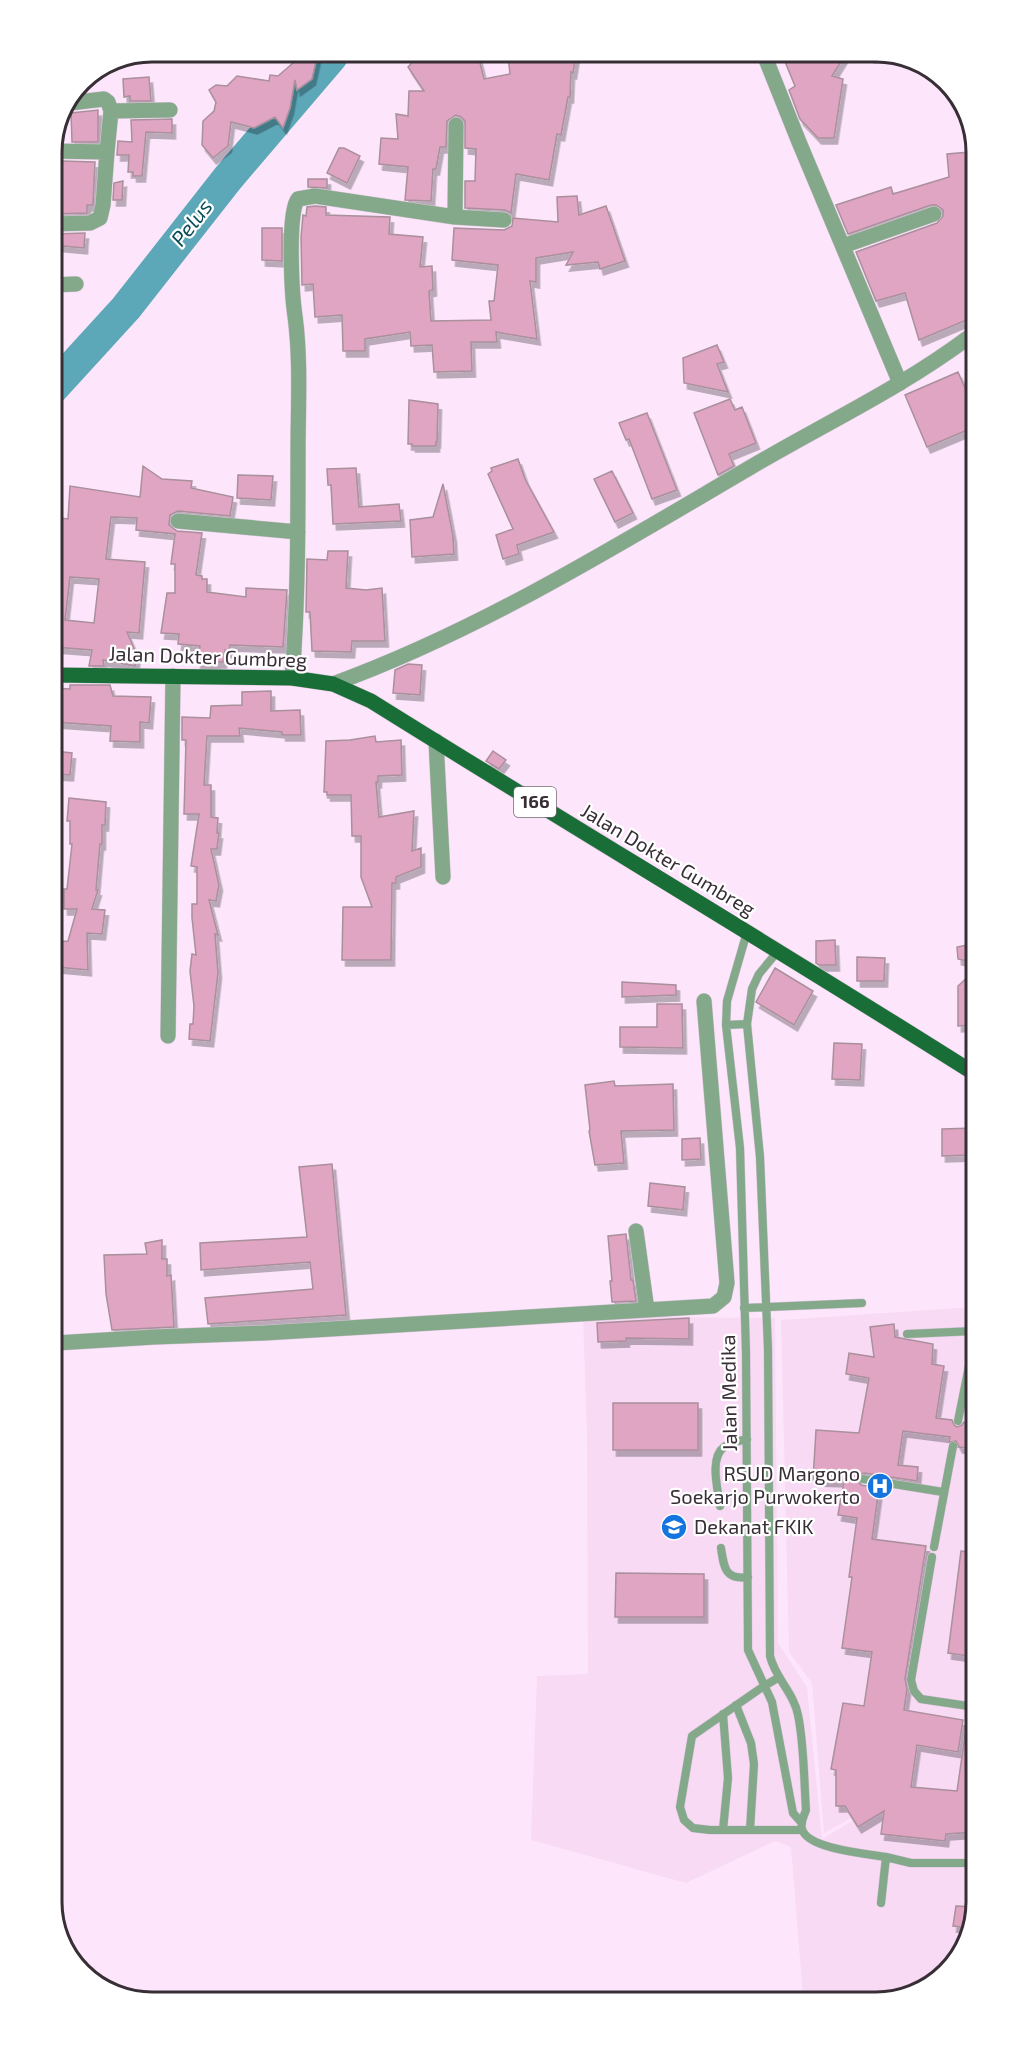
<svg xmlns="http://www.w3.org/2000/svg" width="1027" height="2054" viewBox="0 0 1027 2054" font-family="'Exo 2',sans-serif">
	<defs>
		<filter id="shadow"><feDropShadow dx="3.5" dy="6" stdDeviation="0" flood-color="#0004"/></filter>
	</defs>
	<rect width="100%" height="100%" fill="#fde6fb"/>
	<path fill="#f8daf5" d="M973 1307 976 1902 959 1958 913 1995 803 1997 791 1847 775 1841 686 1883 531 1840 537 1676 588 1674 587 1438 583 1316 775 1318 778 1643 807 1687 822 1839 903 1790 824 1833 812 1683 789 1652 781 1320Z"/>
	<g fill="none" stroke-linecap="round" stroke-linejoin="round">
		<path stroke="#5ca7b8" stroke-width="32" d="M52 389 126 308 228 178 332 56"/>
	</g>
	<path fill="#dfa5c2" stroke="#aa8f9c" stroke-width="1.5" fill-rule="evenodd" filter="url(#shadow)" d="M781 52H847L832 76 843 79 834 138H818L800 119 789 90 795 86Z
		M547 54H576L573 73 571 72 570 97H568L561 135 557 134 549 180 516 174 511 213 505 210 465 208V181H475L476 149 465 148V121L461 117 456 115 447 121 446 147H440L436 169H433L431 201 405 200 408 167 379 164 381 138 398 139 396 114 408 116 409 91H424L408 67 418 56 478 55 484 79 510 74 508 56 546 61Z
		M300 57H317L312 79 297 90 295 80 290 108 283 128 275 117 254 128 231 122 228 146 213 158 202 145 203 121 214 111 216 102 209 90 216 85 227 86 237 76 269 81 270 75 278 76Z
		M149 77 151 101H130V96L124 97 123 79Z
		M98 110V142H72L71 113Z
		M172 119V133L146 132 142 176H133V172H128L129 155H117L118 141 132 142 131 120Z
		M339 148H344L360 156 347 183 327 173Z
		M969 152V319L919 340 905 293 876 301 856 252 937 223 943 216V210L936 205H931L848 234 836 205 891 187 893 194 949 177 947 154Z
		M62 161 95 162 93 204V205H87V213L51 214V192H60Z
		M308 179H327V188L308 187Z
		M123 181 122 200H113L114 183Z
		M577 196 579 215 606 206 625 261 600 269 598 262 566 265 573 252 536 258V282L530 281 537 339 496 332 497 342H471L472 371 434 372 432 345 411 346 410 332 365 339V351H343L342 315 315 317 313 284 302 285 301 237 303 215 306 216 307 207 315 206 326 207V215L390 217 389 234 423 237 420 267 432 266 433 290 429 291 431 321 491 320 489 301H494L498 265 452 260 454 228 504 230 512 226 513 218 558 222 557 197Z
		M262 228H282V261L262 260Z
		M85 233 84 248 52 245V234Z
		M717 345 724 362 717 364 728 392 684 383 683 358Z
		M958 372 970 399V429L927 447 905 395Z
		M730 399 735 410 742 407 756 443 729 454 734 466 718 475 694 413Z
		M409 400 438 404 437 442H436V446H412V444H408Z
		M647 413 677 490 652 499 629 439 626 440 619 423Z
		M518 459 525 479 554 532 517 545 519 554 503 559 496 535 513 529 488 474 492 471 491 468Z
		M143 466 162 479 192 481 191 488 233 497 230 516 178 511 170 515 169 525 177 531 202 533 196 575 202 576V579H207V592L246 597V588L287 590 283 647 230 645 229 652 225 650 223 662H217V665L197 663 200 646 178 644 179 634 161 633 167 593H175V564H171L175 534 136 530 137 518 111 517 106 559 145 562 139 633 127 632 137 655 135 666 103 660 104 666H89L92 650 53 647V517L68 519 70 486 140 497ZM70 577 99 579 94 623 65 620Z
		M356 468 359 507 399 504 401 521 333 524 331 485H328L327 469Z
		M612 471 633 513 615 522 594 479Z
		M238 475 273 476 271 500 237 498Z
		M443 484 453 536 454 554 412 557 410 520 433 517Z
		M328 551H348L346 588 366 590 382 588 385 641H352L351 652 312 651 310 612H306L307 559 327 560Z
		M408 664 422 665 420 695 393 693 395 670Z
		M70 685H110L113 696 151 697 149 723 140 722V742L110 741 111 726 54 722 53 688 70 689Z
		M271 691V711L300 710 301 735H282V732L239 728 240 736H207L204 785H211V817L218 818 217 833H219L217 849H211L219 885 216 901 209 900 218 935 215 934 218 973 210 1041 189 1039 190 1024H193L194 1006 190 971 192 954 196 955 192 918V904H197V867L191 866 199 814H184L186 740H182V717L210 718 211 706 242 705V692Z
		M375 736 376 742 401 740 402 775 378 776V782H376L379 817 414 811 412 851 421 848V867L396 877V883H392L391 960H342L343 907H372L361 877V836H352L351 795H327V792H324L326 741 350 740Z
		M54 751 72 753 70 775 54 774Z
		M493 751 506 760 499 769 486 761Z
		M69 798 106 802 105 825H102V844H100L96 890H98L92 909 105 910 102 934 87 933 88 970 57 967 56 942 68 941 77 909H64V889H67L72 844H70V821H67Z
		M835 940 836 965H819L816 963V941Z
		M972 944V962L958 959 957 947Z
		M857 957 885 958 884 981H857Z
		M775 968 813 991 794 1025 756 1002Z
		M972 973V1025L958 1026V986Z
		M622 982 676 985V995L622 997Z
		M657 1004H682L683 1048 620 1047V1027H657Z
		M834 1043 862 1044 860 1080 832 1079Z
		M614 1081 615 1086 673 1084 674 1130 621 1131 624 1163 595 1165 589 1131 590 1130 585 1085Z
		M973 1128V1155L942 1156V1129Z
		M700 1138 701 1159 682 1160V1139Z
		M332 1164 346 1315 208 1324 205 1298 313 1289 310 1262 201 1270 200 1243 307 1237 299 1167Z
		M650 1183 685 1187 683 1210 648 1206Z
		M626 1234 631 1280H633L636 1301 612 1302 610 1281H612L608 1236Z
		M162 1240V1259H167V1276L171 1275 174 1327 112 1330 106 1294 104 1255 147 1254 145 1243Z
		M689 1318V1339L626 1338V1341L598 1342 597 1323Z
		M894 1324 895 1337 933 1344 932 1364 944 1366 936 1418 952 1420 954 1425 957 1427 962 1425 964 1422 974 1423V1449L959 1447 956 1441 949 1442 950 1437 903 1431 898 1465 918 1467 917 1481 864 1473 859 1475 857 1479 861 1485 879 1488 872 1539 926 1546 905 1679 907 1689 904 1710 963 1720 958 1752 917 1745 911 1787 957 1791 967 1722H975L976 1791 972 1790 976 1832 946 1834 945 1841 881 1834 884 1811 858 1827 845 1806H836V1770L831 1769 843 1703 864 1706 872 1652 842 1648 852 1577H849L857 1518 838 1515 844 1481 813 1480 816 1430 859 1433 869 1378 846 1374 849 1353 874 1357 870 1327Z
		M613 1403H698V1450H613Z
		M961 1551 975 1553V1657L948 1653Z
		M616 1573 704 1574V1617H615Z
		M956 1906 975 1907 968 1928 953 1926Z"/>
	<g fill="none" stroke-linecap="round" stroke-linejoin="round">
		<g stroke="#d9c5d8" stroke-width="9">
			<path id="service" d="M747 932 727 1001 726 1025 740 1148 746 1353 748 1650 772 1702 793 1813 801 1822
				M778 951 759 974 752 989 747 1024 760 1157 768 1349 770 1656C775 1678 794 1693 798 1715 804 1743 804 1781 806 1810 804 1816 800 1822 802 1829 807 1849 868 1854 886 1857
				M726 1025 747 1024
				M744 1308 862 1303
				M907 1334 974 1331
				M958 1421 974 1341
				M863 1479 943 1492
				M720 1506C718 1490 709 1458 724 1447 731 1442 739 1441 747 1439
				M934 1547 953 1446
				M721 1548C724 1568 725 1580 748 1577
				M932 1557 911 1680 914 1691 921 1699 975 1707
				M778 1678 764 1686 692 1736 680 1807 684 1820 693 1828 710 1830H802
				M736 1705 751 1743 754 1764 750 1830
				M723 1714 728 1778 723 1830
				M976 1844 973 1863H976
				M881 1903 886 1857 911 1863H973"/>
		</g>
		<g stroke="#d9c5d8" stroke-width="16">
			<path id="minor" d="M875 51 876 56
				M763 52 799 142 900 383
				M70 103 104 99 108 102 111 111
				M51 151 107 152 111 111 170 110
				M455 217 456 125
				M52 224 90 223 100 218 103 205 107 152
				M843 246 934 214
				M52 285 76 284
				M178 521 298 532
				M292 678C298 603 298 528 298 453 298 408 301 361 295 316 292 296 287 212 298 199L315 196 455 217 504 220
				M436 741 443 877
				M54 850V918
				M168 1036 173 676
				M636 1231 647 1310
				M56 1343 154 1337 264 1333 713 1306 724 1297 727 1283 704 1001"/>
		</g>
		<g stroke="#d9c5d8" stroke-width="16">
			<path id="tertiary" d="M333 684C481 630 616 546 751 467 824 424 901 388 969 337"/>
		</g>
		<g stroke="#d9c5d8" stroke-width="16">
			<path id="primary" d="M53 675 292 678 333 684 371 701C571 826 773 946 972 1072"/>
		</g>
		<use href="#service" stroke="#83a98a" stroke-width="8"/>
		<use href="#minor" stroke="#83a98a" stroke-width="15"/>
		<use href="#tertiary" stroke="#83a98a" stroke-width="15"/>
		<use href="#primary" stroke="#196e37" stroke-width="15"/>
	</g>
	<defs>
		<g id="hospital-disc" transform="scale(1.35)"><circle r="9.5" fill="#1575de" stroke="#fff"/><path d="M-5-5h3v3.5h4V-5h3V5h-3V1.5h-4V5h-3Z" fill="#fff"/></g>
		<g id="university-disc" transform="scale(1.35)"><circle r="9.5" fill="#1575de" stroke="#fff"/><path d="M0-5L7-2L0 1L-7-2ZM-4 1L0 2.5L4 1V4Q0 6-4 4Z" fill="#fff"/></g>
	</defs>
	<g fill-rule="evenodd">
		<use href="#hospital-disc" x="880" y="1486"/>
		<use href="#university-disc" x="674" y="1527"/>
	</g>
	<g text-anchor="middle" stroke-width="4.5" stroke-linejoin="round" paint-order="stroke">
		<rect fill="#fff" stroke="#736d72" stroke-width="1.5" x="514" y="787" width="42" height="30" rx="4.5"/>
		<g font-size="18" font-weight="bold" fill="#372e36">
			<text x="535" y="808">166</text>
		</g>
		<g font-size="20" fill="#372e36" stroke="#fff">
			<text transform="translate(208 657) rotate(2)" y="7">Jalan Dokter Gumbreg</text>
			<text transform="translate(668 860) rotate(31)" y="7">Jalan Dokter Gumbreg</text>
			<text transform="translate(729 1393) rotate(-91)" y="7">Jalan Medika</text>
		</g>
		<g font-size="20" fill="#372e36" stroke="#fff" text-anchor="end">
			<text x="860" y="1481">RSUD Margono<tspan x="860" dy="23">Soekarjo Purwokerto</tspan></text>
			<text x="694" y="1534" text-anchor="start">Dekanat FKIK</text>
		</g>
		<g font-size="21" font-style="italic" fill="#094d5a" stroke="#fff">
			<text transform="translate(192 223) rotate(-52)" y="7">Pelus</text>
		</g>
	</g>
	<path d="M0 0H1027V2054H0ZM152 62H876A90 90 0 0 1 966 152V1902A90 90 0 0 1 876 1992H152A90 90 0 0 1 62 1902V152A90 90 0 0 1 152 62Z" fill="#fff" fill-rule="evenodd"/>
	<path fill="none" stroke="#372e36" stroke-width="3" d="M152 62H876A90 90 0 0 1 966 152V1902A90 90 0 0 1 876 1992H152A90 90 0 0 1 62 1902V152A90 90 0 0 1 152 62Z"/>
</svg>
